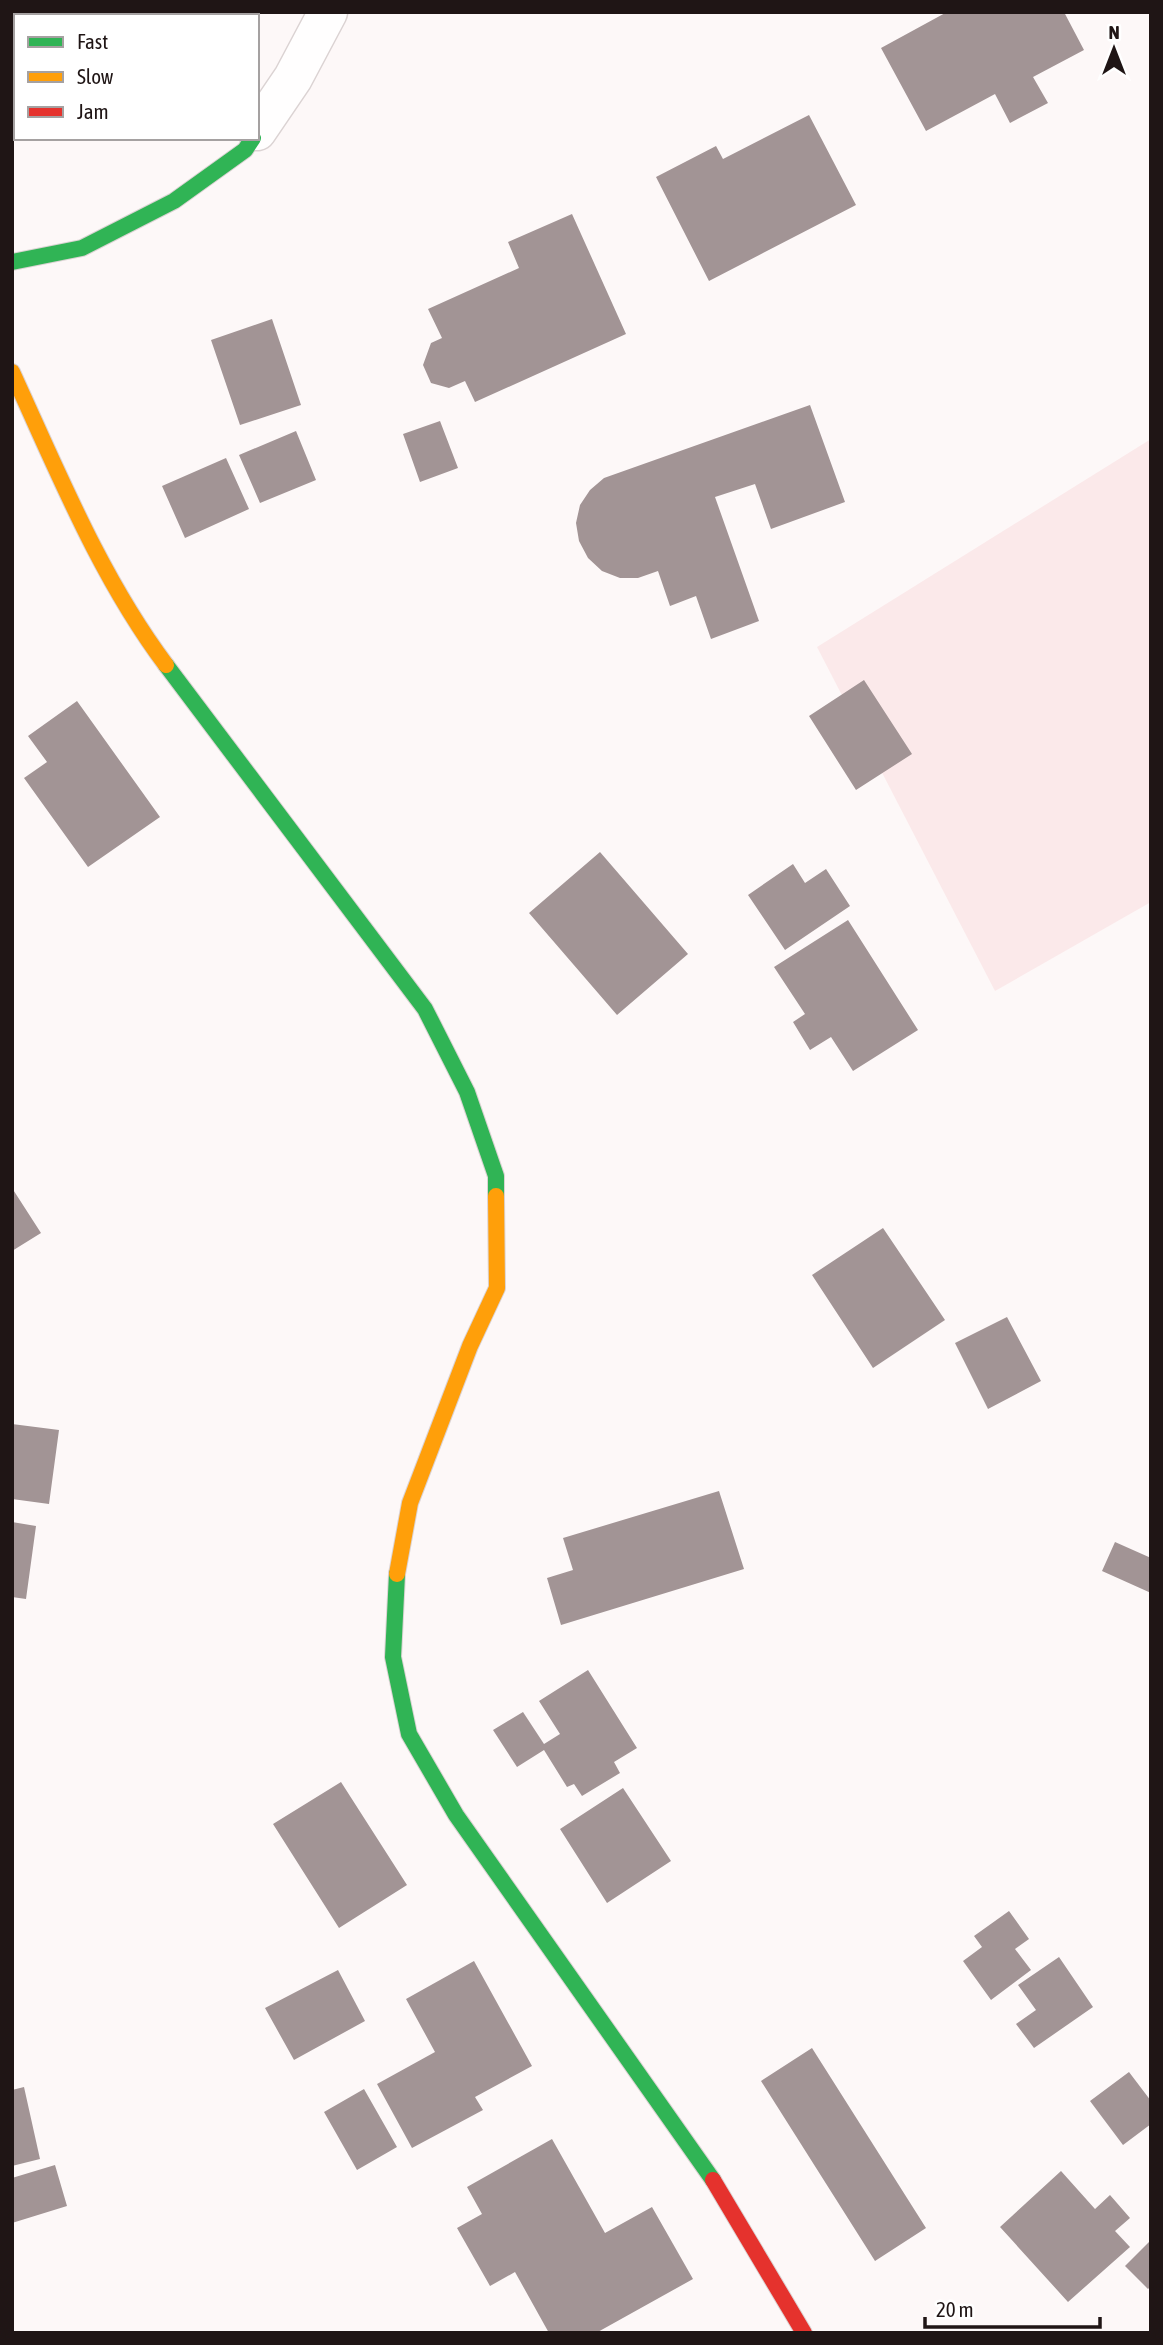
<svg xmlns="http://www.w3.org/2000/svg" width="1163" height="2345" viewBox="0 0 1163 2345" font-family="'Asap Condensed',sans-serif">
	<rect width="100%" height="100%" fill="#fdf8f8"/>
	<path fill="#fbe9ea" d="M1151 439V902L995 991 817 647Z"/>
	<path fill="#a29495" d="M947 12H1064L1084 50 1033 77 1048 103 1010 123 995 94 926 131 881 48Z
		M809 115 856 205 709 281 656 177 716 146 723 159Z
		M572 214 626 334 475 402 465 381 449 388 431 383 423 365 431 343 442 338 428 309 519 268 508 242Z
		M272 319 301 405 240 425 211 340Z
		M810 405 845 502 771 529 755 484 715 497 759 621 711 639 696 596 670 606 658 571 638 578H620L602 571 588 558 579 541 576 523 580 505 590 490 604 478Z
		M440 421 458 468 420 482 403 434Z
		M296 431 316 480 260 503 239 455Z
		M226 458 249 509 185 538 162 486Z
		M864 680 912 754 856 790 809 716Z
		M77 701 160 817 88 867 24 778 47 762 28 736Z
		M600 852 688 954 617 1015 529 913Z
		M793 864 805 883 826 869 850 906 785 950 748 895Z
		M848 920 918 1030 853 1071 831 1037 810 1050 793 1022 805 1014 774 967Z
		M12 1188 41 1233 12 1251Z
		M883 1228 945 1320 873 1368 812 1275Z
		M1007 1317 1041 1381 988 1409 955 1343Z
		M12 1424 59 1430 49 1504 12 1499Z
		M719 1491 744 1569 561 1625 547 1578 573 1570 563 1538Z
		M12 1522 36 1526 26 1599 12 1597Z
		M1115 1542 1151 1558V1593L1102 1571Z
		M588 1670 637 1748 614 1762 620 1773 582 1796 574 1784 567 1787 544 1750 517 1767 493 1730 523 1712 544 1744 560 1734 539 1701Z
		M341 1782 407 1885 339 1928 273 1824Z
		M623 1788 671 1861 607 1903 560 1829Z
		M1009 1911 1029 1939 1015 1949 1031 1970 991 2000 963 1961 982 1947 974 1936Z
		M1059 1957 1093 2007 1034 2048 1016 2024 1036 2010 1018 1985Z
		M474 1961 532 2066 475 2097 483 2110 412 2148 377 2084 435 2052 406 1999Z
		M338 1970 365 2021 294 2060 265 2008Z
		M812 2048 926 2228 875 2261 761 2081Z
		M1129 2072 1151 2101V2124L1123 2145 1090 2101Z
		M24 2087 40 2159 12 2166V2090Z
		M364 2089 397 2147 357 2170 324 2112Z
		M552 2139 605 2233 652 2207 693 2279 596 2333H549L515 2272 490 2286 457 2228 482 2214 467 2187Z
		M55 2165 67 2206 12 2223V2178Z
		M1061 2171 1095 2209 1110 2195 1130 2218 1115 2231 1130 2247 1068 2302 1000 2227Z
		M1151 2240V2286L1148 2289 1125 2266Z"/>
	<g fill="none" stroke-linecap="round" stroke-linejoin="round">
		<g stroke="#dbd3d3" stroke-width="41">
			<path id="street" d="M257 131 293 78 328 12"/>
		</g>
		<g stroke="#dbd3d3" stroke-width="18">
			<path id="fast" d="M12 262 82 248 174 201 245 150 253 138
				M166 665 425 1009 467 1092 496 1176V1196
				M397 1574 393 1657 409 1734 456 1815 713 2180"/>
		</g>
		<g stroke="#dbd3d3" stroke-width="18">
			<path id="slow" d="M12 372C58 472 100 577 166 665
				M397 1574 410 1503 470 1346 497 1288 496 1196"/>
		</g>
		<g stroke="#dbd3d3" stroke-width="18">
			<path id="jam" d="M713 2180 804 2333"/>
		</g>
		<use href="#street" stroke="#fffefe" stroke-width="38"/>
		<use href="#fast" stroke="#30b455" stroke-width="16"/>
		<use href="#slow" stroke="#ff9f0a" stroke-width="16"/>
		<use href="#jam" stroke="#e5322d" stroke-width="16"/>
	</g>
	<rect width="1163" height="2345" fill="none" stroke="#1f1515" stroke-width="28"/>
	<rect x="14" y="14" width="245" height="126" fill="#ffffff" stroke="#a5a1a1" stroke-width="2"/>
	<rect x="28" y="37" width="35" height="10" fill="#30b455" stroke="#a5a1a1" stroke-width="2"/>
	<text x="77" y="49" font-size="21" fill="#1f1515">Fast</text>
	<rect x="28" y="72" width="35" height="10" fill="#ff9f0a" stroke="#a5a1a1" stroke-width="2"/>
	<text x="77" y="84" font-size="21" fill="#1f1515">Slow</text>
	<rect x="28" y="107" width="35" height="10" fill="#e5322d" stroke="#a5a1a1" stroke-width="2"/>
	<text x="77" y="119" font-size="21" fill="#1f1515">Jam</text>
	<g transform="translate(1114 49)" stroke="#ffffff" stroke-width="5" paint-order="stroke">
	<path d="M0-5L12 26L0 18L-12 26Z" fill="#1f1515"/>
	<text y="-10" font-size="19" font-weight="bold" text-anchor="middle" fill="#1f1515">N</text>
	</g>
	<path d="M925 2317v10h175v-10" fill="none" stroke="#1f1515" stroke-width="3.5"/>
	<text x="936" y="2317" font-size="21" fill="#1f1515" stroke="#ffffff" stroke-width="5" paint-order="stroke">20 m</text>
</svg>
